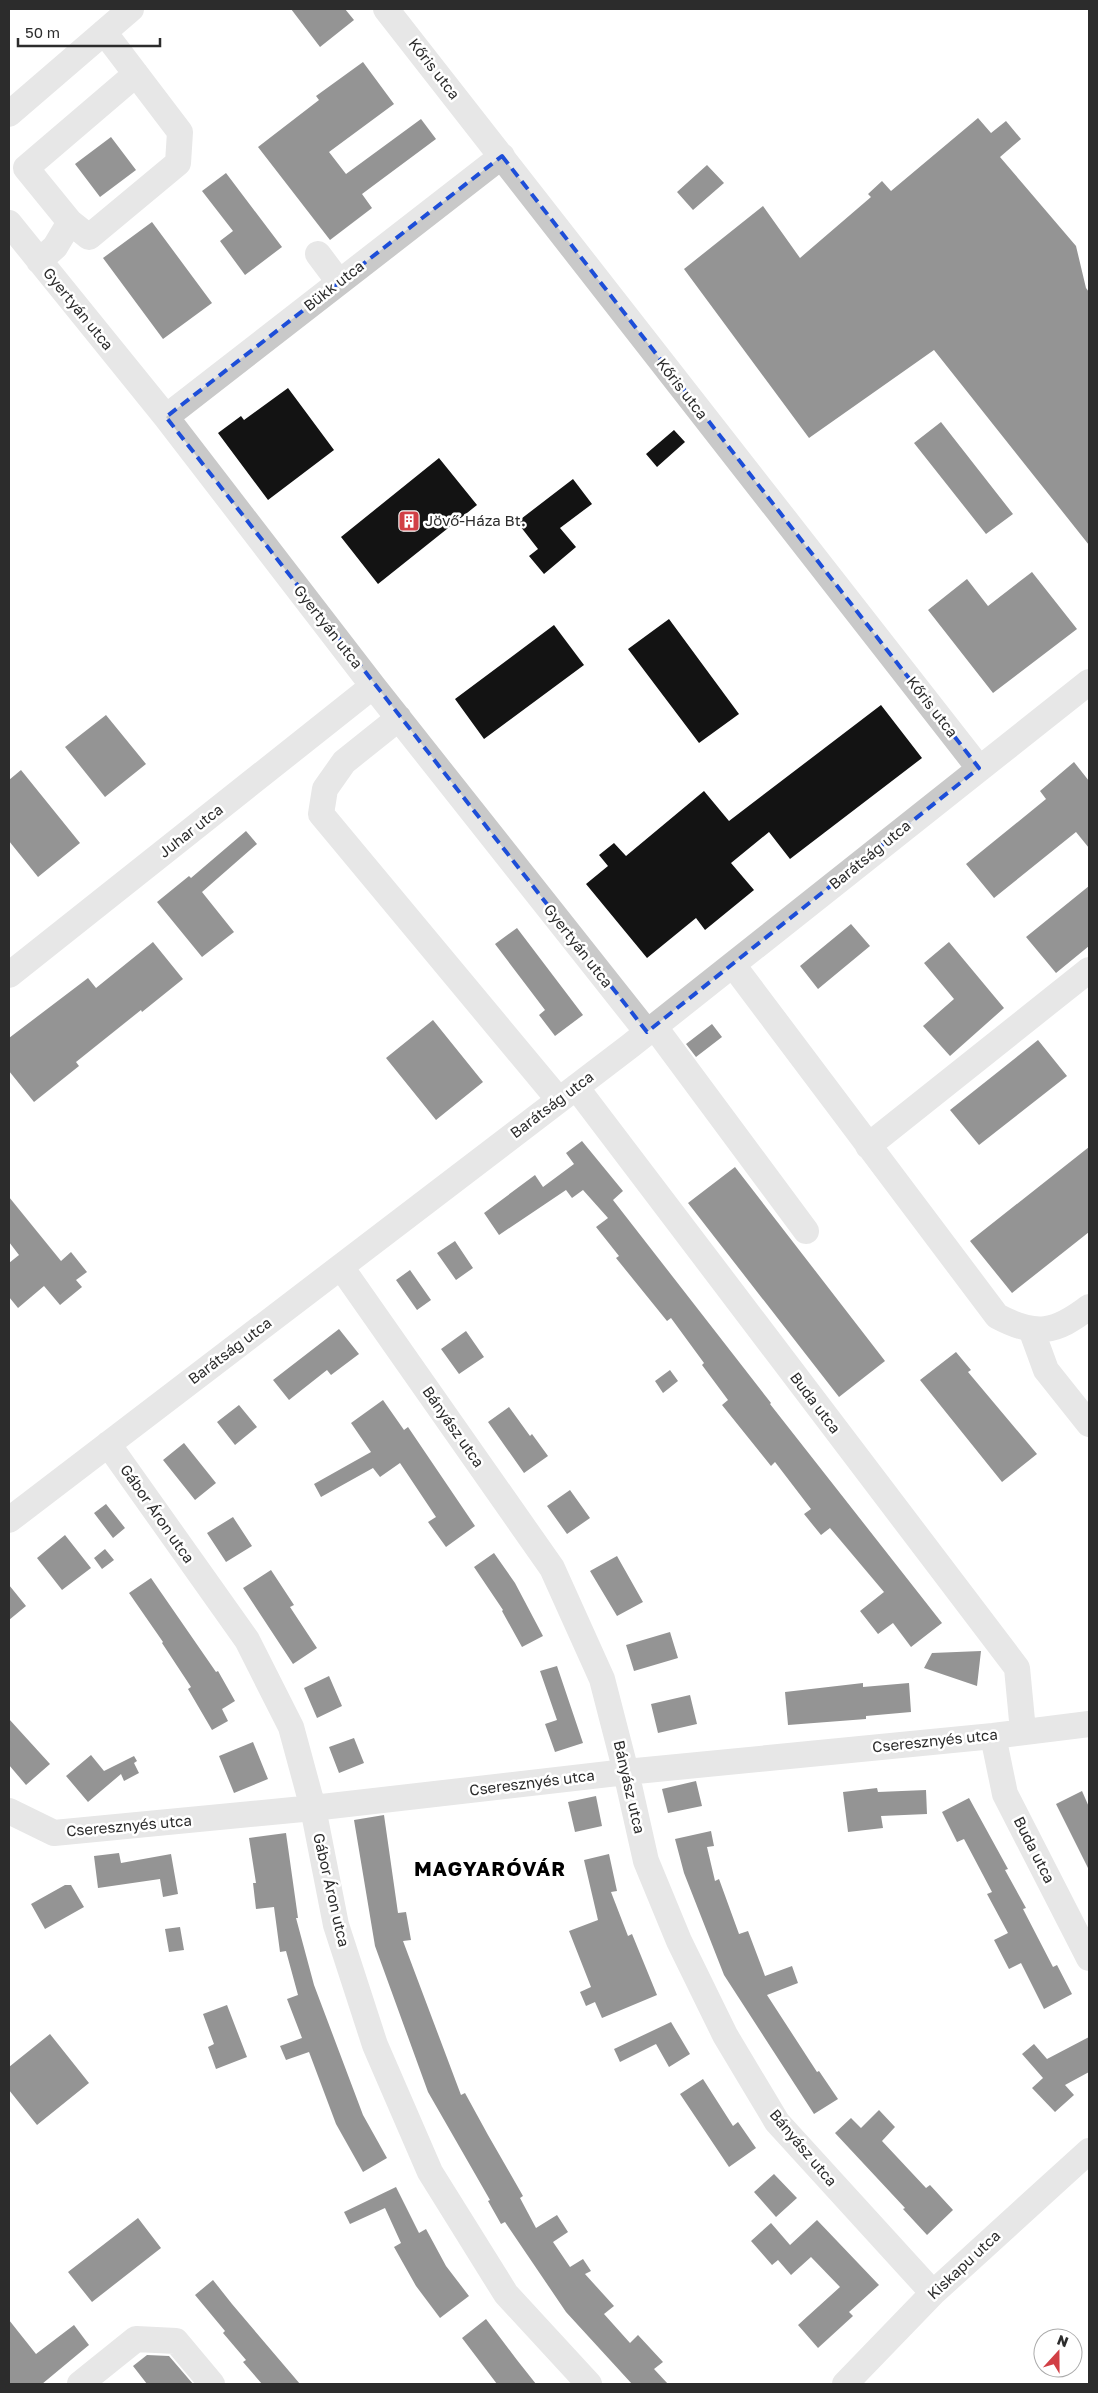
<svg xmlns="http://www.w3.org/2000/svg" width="1098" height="2393" viewBox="0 0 1098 2393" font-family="'Golos Text',sans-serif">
	<rect width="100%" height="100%" fill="#fff"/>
	<path fill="#131313" d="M291 9H345L354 20 320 47Z
		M363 62 394 104 329 152 346 174 421 119 436 139 362 194 372 208 330 240 258 147 319 100 316 96Z
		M978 118 991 133 1006 121 1021 139 1000 157 1076 246 1086 288 1089 292V545L934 350 809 438 684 269 763 206 800 258 871 197 868 194 882 181 891 191Z
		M111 137 136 170 100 197 75 164Z
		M707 165 724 183 693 210 677 192Z
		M226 173 282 247 245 275 220 241 233 231 202 191Z
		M152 222 212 303 163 339 103 258Z
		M288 388 334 450 268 500 218 433 241 416 244 420Z
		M941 422 1013 514 986 534 914 443Z
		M674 430 685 442 657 467 646 454Z
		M439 458 477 505 378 584 341 537Z
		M573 479 592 504 560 528 576 547 544 574 529 556 538 549 517 522Z
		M1032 572 1077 629 993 693 928 610 967 579 988 606Z
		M669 619 739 714 699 743 628 649Z
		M554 625 584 665 484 739 455 699Z
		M881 705 922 758 790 859 769 832 731 863 754 890 705 930 696 918 647 958 586 884 608 866 599 855 614 843 626 856 704 791 729 821Z
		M106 715 146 764 105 797 65 747Z
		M1074 762 1089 781V848L1076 832 994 898 966 864 1046 799 1040 791Z
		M21 770 80 843 38 877 9 841V780Z
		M246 831 257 844 202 892 234 932 202 957 157 902 189 876 191 878Z
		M1089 886V946L1056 973 1026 937Z
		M851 924 870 946 818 989 800 966Z
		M517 928 583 1015 555 1036 539 1015 545 1010 495 944Z
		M153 942 183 979 142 1012 141 1010 76 1062 79 1066 34 1102 9 1071V1038L88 978 96 988Z
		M949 942 1004 1008 950 1056 923 1026 954 999 924 963Z
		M433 1020 483 1082 436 1120 386 1058Z
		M712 1024 722 1037 696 1057 686 1044Z
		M1038 1040 1067 1076 979 1145 950 1110Z
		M582 1141 623 1191 613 1200 771 1403 770 1404 942 1623 911 1647 893 1623 878 1634 860 1611 884 1592 830 1528 821 1535 804 1514 811 1509 775 1462 771 1466 722 1405 728 1400 702 1365 704 1363 671 1318 667 1321 616 1258 619 1256 596 1227 608 1218 583 1190 572 1198 566 1190 499 1235 484 1213 535 1175 543 1187 574 1164 566 1153Z
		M1089 1147V1232L1012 1293 970 1241Z
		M735 1167 885 1361 839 1397 688 1203Z
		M9 1197 61 1261 71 1252 87 1272 76 1280 82 1287 60 1305 44 1286 18 1308 9 1297V1263L19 1255 9 1242Z
		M455 1241 473 1268 456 1280 437 1253Z
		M410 1270 431 1300 417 1310 396 1280Z
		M339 1329 359 1354 331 1375 327 1370 289 1400 273 1380Z
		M466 1331 484 1357 459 1374 441 1349Z
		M956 1352 971 1370 968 1372 1037 1454 1002 1482 920 1380Z
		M670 1370 678 1381 663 1393 655 1381Z
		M383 1400 404 1430 408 1427 475 1526 446 1547 428 1522 436 1517 400 1463 380 1477 373 1468 321 1497 314 1484 371 1452 351 1423Z
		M239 1405 257 1427 235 1445 217 1422Z
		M509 1407 530 1436 532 1434 548 1456 524 1473 488 1422Z
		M184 1443 216 1483 195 1500 163 1460Z
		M570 1490 590 1518 567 1534 547 1506Z
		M106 1504 125 1528 113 1538 94 1513Z
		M233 1517 252 1546 226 1562 207 1533Z
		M65 1535 91 1568 62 1590 37 1558Z
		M105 1549 114 1560 102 1569 94 1558Z
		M494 1553 515 1583 543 1636 522 1647 502 1611 503 1610 474 1567Z
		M617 1556 643 1602 617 1616 590 1571Z
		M271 1570 294 1605 290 1607 317 1648 293 1664 243 1588Z
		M151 1578 216 1672 218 1671 235 1701 222 1709 228 1721 212 1730 188 1689 191 1687 162 1643 163 1642 129 1593Z
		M9 1585 26 1606 9 1620Z
		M670 1632 678 1658 634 1671 626 1645Z
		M981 1651 977 1686 924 1668 932 1653Z
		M557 1666 583 1743 555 1752 545 1724 557 1720 540 1671Z
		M329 1676 342 1706 317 1718 304 1688Z
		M863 1683V1687L909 1683 911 1712 866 1716V1719L788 1725 785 1692Z
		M690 1695 697 1724 658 1733 651 1704Z
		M9 1719 50 1764 26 1785 9 1765Z
		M354 1738 364 1763 339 1773 329 1747Z
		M253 1742 268 1779 234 1793 219 1756Z
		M91 1755 104 1771 134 1756 137 1761 134 1763 139 1773 124 1781 121 1774 88 1802 66 1776Z
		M696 1781 702 1806 668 1813 662 1789Z
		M877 1788 878 1792 926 1790 927 1814 881 1816 883 1828 848 1832 843 1792Z
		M1082 1791 1089 1807V1870L1056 1804Z
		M596 1796 602 1826 575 1832 568 1802Z
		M969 1798 1008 1869 1005 1870 1026 1908 1023 1909 1053 1967 1057 1965 1072 1994 1044 2009 1021 1963 1009 1969 994 1940 1008 1933 987 1894 992 1892 964 1839 957 1842 942 1812Z
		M384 1815 398 1913 406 1912 411 1940 403 1941 461 2095 465 2093 488 2135 523 2196 520 2198 536 2228 557 2215 568 2232 553 2242 570 2267 583 2259 591 2271 585 2274 614 2306 604 2314 630 2343 638 2335 663 2362 654 2369 668 2384H632L566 2312 505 2222 501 2224 488 2201 490 2200 428 2092 375 1946 354 1820Z
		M711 1831 714 1846 707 1847 715 1881 719 1879 739 1934 748 1931 765 1976 792 1966 798 1983 767 1995 817 2072 819 2071 838 2099 814 2114 724 1975 684 1873 675 1839Z
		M286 1833 298 1918H296L314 1985 363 2115 387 2158 363 2172 336 2124 309 2052 286 2060 280 2046 302 2038 287 1999 298 1995 286 1951 280 1952 274 1907 256 1909 253 1883H256L249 1838Z
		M119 1853 121 1863 171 1854 178 1894 163 1897 160 1879 98 1888 94 1856Z
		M609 1854 617 1891 611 1892 628 1936 632 1934 657 1995 602 2018 595 2002 586 2006 580 1992 591 1987 569 1931 598 1920 584 1860Z
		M65 1885H71L84 1907 45 1929 31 1904Z
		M180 1927 184 1950 169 1952 165 1929Z
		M227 2005 247 2057 216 2069 208 2047 214 2044 203 2014Z
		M671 2022 690 2054 669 2067 656 2044 620 2062 614 2049Z
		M50 2034 89 2083 37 2125 9 2090V2067Z
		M1089 2037V2072L1065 2085 1074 2095 1055 2112 1032 2088 1043 2078 1022 2054 1034 2044 1047 2059Z
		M703 2079 733 2126 738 2122 756 2148 729 2167 680 2094Z
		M879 2110 895 2127 882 2141 926 2188 930 2185 953 2210 927 2235 903 2209 905 2208 835 2133 851 2118 861 2128Z
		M774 2174 797 2198 776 2217 754 2192Z
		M396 2187 419 2233 426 2229 446 2266 469 2296 440 2318 416 2286 394 2247 401 2243 385 2208 350 2224 344 2212Z
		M138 2218 161 2248 92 2302 68 2272Z
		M817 2220 879 2285 849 2312 853 2316 818 2348 798 2325 840 2287 811 2257 791 2275 778 2260 772 2265 751 2241 771 2223 790 2245Z
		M213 2280 232 2304 300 2384H262L243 2362 246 2360 223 2333 225 2331 195 2295Z
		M486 2319 517 2360 536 2384H497L462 2338Z
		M9 2320 36 2354 74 2325 89 2345 42 2384H9Z
		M147 2355 169 2356 193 2384H147L133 2366Z"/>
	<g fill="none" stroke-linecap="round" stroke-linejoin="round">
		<path stroke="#c9c9c9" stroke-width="26" d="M386 9 979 768
			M9 114 131 9
			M70 222 26 168 136 74
			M9 223 166 417 373 686 647 1032
			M318 254 339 282
			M39 261 55 247 70 222 89 237 178 163 180 132 104 32
			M166 417 502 156
			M399 718 344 762 325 789 321 814 559 1100
			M733 965 997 1316C1036 1337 1055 1333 1089 1307
			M9 975 373 686
			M654 1026 806 1231
			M576 1087 1017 1668 1023 1731
			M868 1146 1089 970
			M341 1267 552 1568 602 1679 626 1772 646 1861 679 1941 725 2035 777 2122 933 2293
			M1031 1329 1046 1370 1089 1424
			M108 1444 247 1640 291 1727 313 1808 336 1925 375 2045 430 2172 506 2294 589 2384
			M9 1520 630 1046 1089 682
			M993 1736 1005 1794 1089 1958
			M9 1811 54 1833 313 1808 626 1772 993 1736 1089 1724
			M80 2384 136 2339 176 2341 212 2384
			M845 2384 933 2293 1089 2151"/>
	</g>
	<path d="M0 0H1098V2393H0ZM502 156 979 768 647 1032 166 417Z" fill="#fff" fill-opacity=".55" fill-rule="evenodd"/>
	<path fill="none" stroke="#1d4ed8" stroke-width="4" stroke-dasharray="10 6" stroke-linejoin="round" d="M502 156 979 768 647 1032 166 417Z"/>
	<defs>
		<g id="building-square" transform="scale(1.125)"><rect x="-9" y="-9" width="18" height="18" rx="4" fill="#d13f45" stroke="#fff"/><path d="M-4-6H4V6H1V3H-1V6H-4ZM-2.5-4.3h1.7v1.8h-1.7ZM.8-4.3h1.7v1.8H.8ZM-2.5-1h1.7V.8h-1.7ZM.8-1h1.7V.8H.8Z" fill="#fff"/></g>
	</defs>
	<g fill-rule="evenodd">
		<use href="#building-square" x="409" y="521"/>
	</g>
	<g text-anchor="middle" stroke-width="5" stroke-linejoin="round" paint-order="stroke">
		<g font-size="15" fill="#2c2c2c" stroke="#fff">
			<text transform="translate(434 69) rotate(52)" y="5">Kőris utca</text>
			<text transform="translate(334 286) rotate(-38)" y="5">Bükk utca</text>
			<text transform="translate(78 309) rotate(51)" y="5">Gyertyán utca</text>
			<text transform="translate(682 389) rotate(52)" y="5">Kőris utca</text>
			<text transform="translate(328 627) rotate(52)" y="5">Gyertyán utca</text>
			<text transform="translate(932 707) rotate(52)" y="5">Kőris utca</text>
			<text transform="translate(191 831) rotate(-38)" y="5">Juhar utca</text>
			<text transform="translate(870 855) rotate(-39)" y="5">Barátság utca</text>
			<text transform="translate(578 946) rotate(52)" y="5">Gyertyán utca</text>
			<text transform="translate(552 1105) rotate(-37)" y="5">Barátság utca</text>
			<text transform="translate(230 1351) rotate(-37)" y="5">Barátság utca</text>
			<text transform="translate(815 1403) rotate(53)" y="5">Buda utca</text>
			<text transform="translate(453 1427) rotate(55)" y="5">Bányász utca</text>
			<text transform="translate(157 1514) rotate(55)" y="5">Gábor Áron utca</text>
			<text transform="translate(935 1741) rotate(-6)" y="5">Cseresznyés utca</text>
			<text transform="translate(532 1783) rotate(-7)" y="5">Cseresznyés utca</text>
			<text transform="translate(629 1787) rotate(77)" y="5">Bányász utca</text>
			<text transform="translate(129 1826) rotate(-5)" y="5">Cseresznyés utca</text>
			<text transform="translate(1034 1850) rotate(63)" y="5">Buda utca</text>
			<text transform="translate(331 1890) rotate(77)" y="5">Gábor Áron utca</text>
			<text transform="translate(803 2148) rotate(50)" y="5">Bányász utca</text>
			<text transform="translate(964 2265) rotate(-43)" y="5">Kiskapu utca</text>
		</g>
		<g font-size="15" fill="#2c2c2c" stroke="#fff" text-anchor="start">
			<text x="425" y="526">Jövő-Háza Bt.</text>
		</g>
		<g font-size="20" font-weight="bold" letter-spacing="1" fill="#000" stroke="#fff">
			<text x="490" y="1876">MAGYARÓVÁR</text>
		</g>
	</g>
	<rect width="1098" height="2393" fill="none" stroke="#2c2c2c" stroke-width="20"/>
	<g transform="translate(1058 2353) rotate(21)"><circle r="24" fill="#ffffff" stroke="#ababab"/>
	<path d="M0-4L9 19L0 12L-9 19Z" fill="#d13f45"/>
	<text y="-8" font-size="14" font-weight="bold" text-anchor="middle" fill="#2c2c2c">N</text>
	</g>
	<path d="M18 38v8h142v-8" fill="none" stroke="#2c2c2c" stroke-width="2.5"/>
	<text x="25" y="38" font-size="15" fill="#2c2c2c" stroke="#ffffff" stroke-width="4" paint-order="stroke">50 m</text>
</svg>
